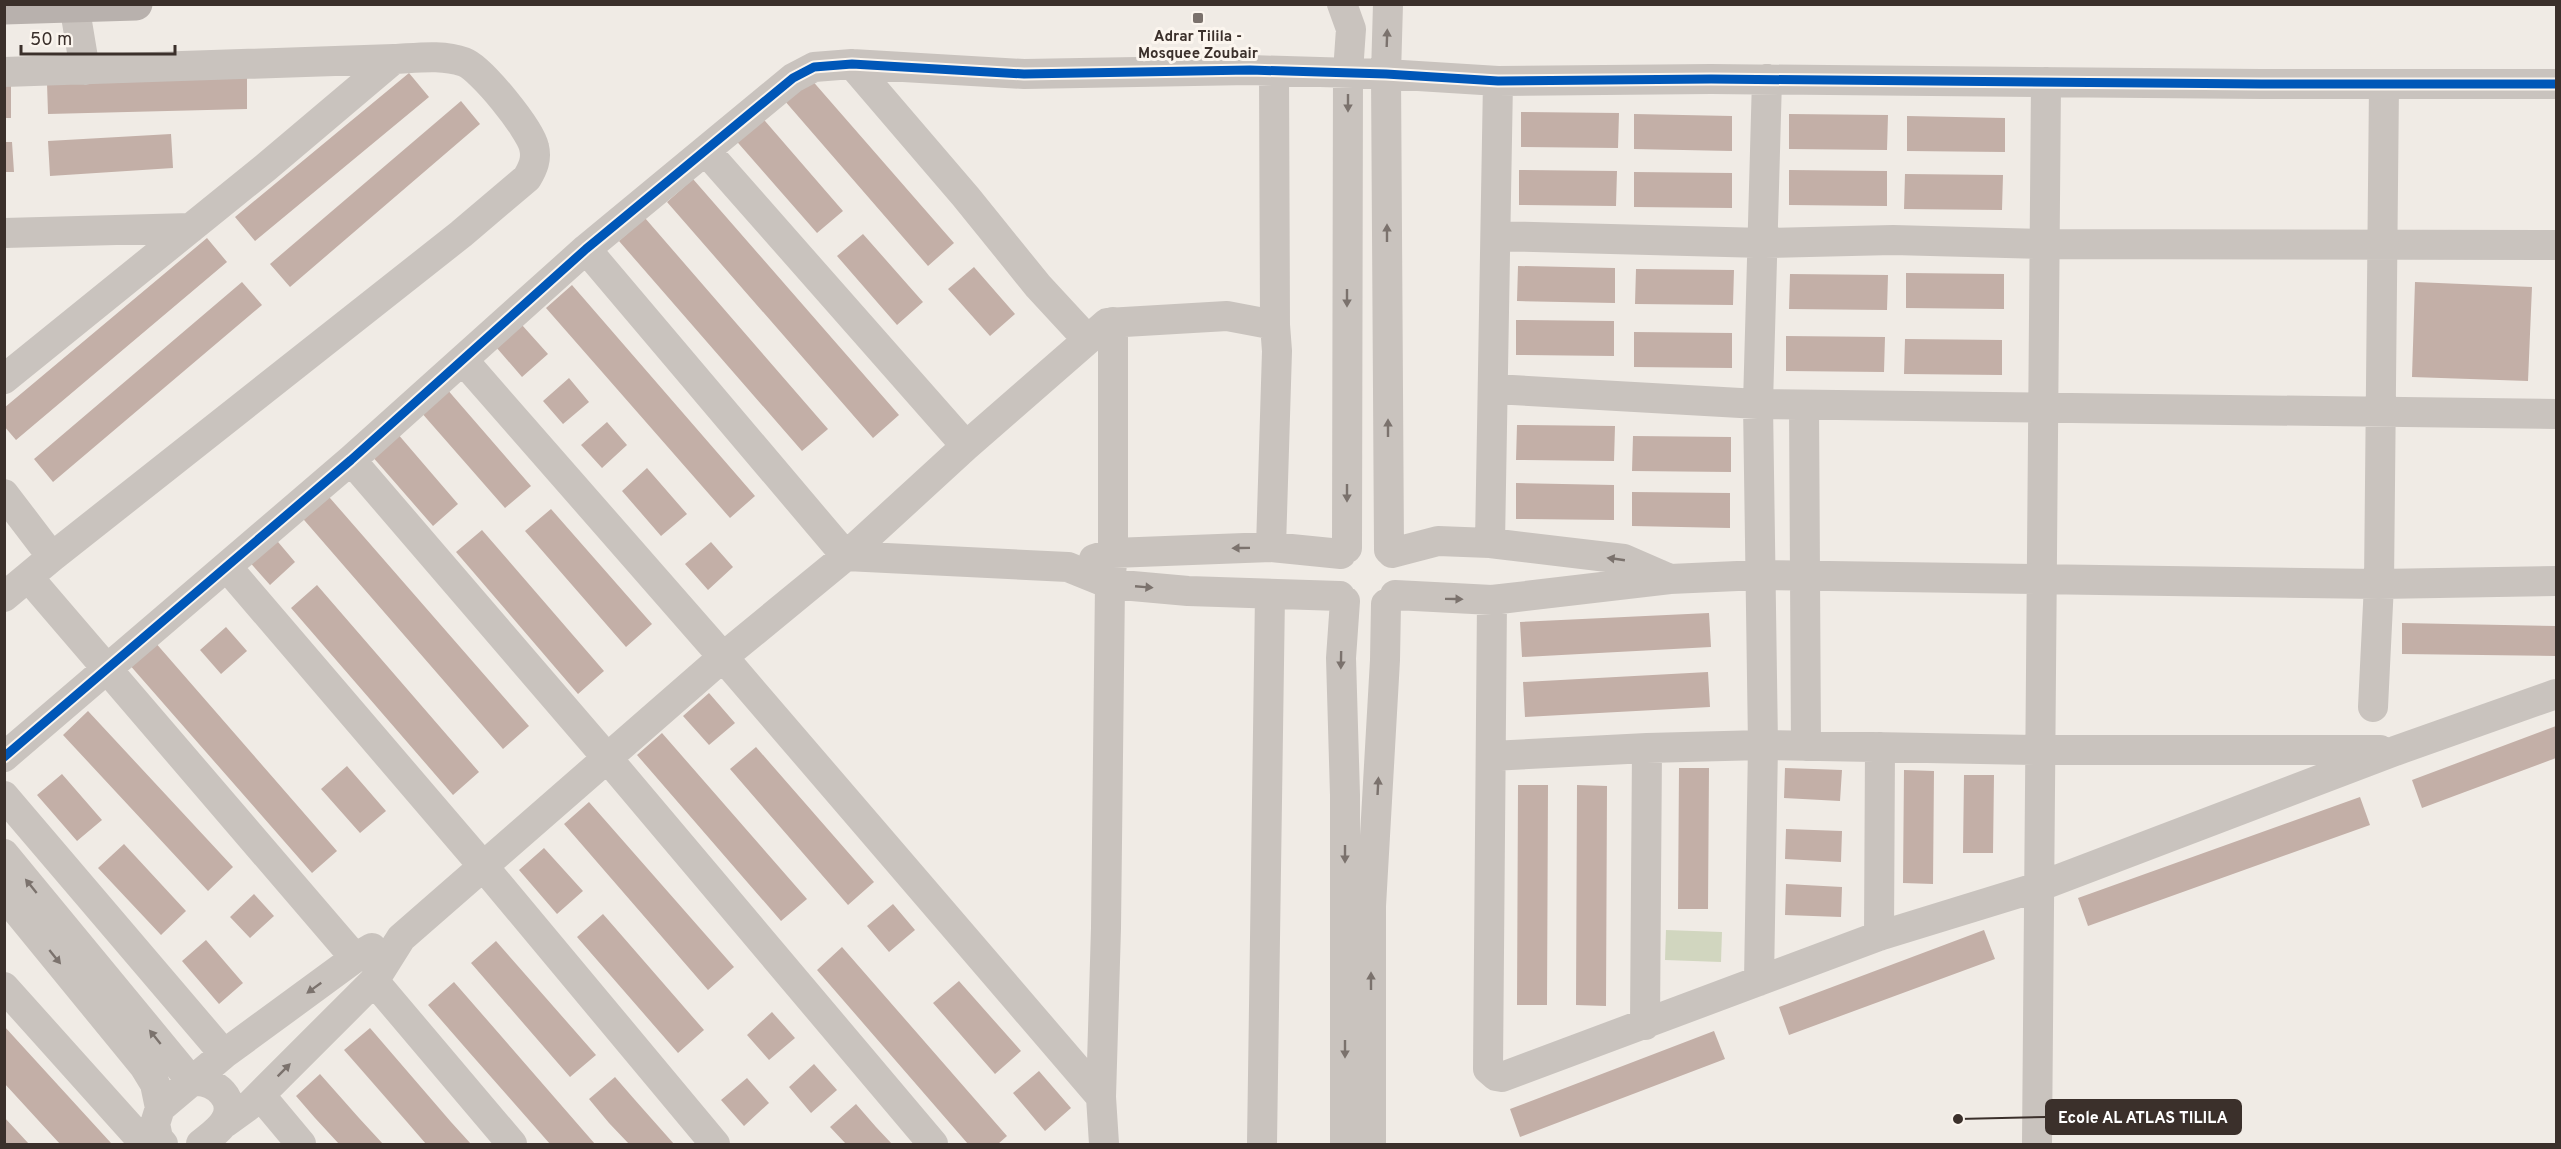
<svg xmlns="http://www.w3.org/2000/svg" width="2561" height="1149" viewBox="0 0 2561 1149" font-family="Overpass,sans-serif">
	<rect width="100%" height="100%" fill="#f0ebe5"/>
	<path fill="#d1d6bf" d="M1666 930 1722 932 1721 962 1665 960Z"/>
	<path fill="#c3afa7" d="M409 73 429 97 255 241 235 217Z
		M247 78V109L48 114 47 83Z
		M810 78 954 243 928 266 784 100Z
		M4 85H11V118H4Z
		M461 101 480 124 290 287 270 264Z
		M1521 112 1619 113 1618 148 1521 147Z
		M758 113 843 211 817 233 732 136Z
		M1634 114 1732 116V151L1634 149Z
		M1789 114 1888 115 1887 150 1789 149Z
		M1907 116 2005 118V152L1907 151Z
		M171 134 173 168 50 176 48 141Z
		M4 142H12L14 172H4Z
		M1519 170 1617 171 1616 206 1519 205Z
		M1789 170 1887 171V206L1789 205Z
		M1634 172 1732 173V208L1634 207Z
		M1905 174 2003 175 2002 210 1904 209Z
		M693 179 899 415 873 438 667 202Z
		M645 218 828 429 802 451 619 241Z
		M863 234 923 302 897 325 837 256Z
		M207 238 227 262 16 440 4 426V408Z
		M1518 266 1615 268V303L1517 301Z
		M974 267 1015 314 990 336 948 289Z
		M1636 269 1734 270 1733 305 1635 304Z
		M1906 273 2004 274V309L1906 308Z
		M1790 274 1888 275 1887 310 1789 309Z
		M242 282 262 305 53 482 34 459Z
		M2415 282 2532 287 2528 381 2412 377Z
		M572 285 755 496 730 518 546 308Z
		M1516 320 1614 321V356L1516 355Z
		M522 325 548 354 522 377 496 347Z
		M1634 332 1732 333V368L1634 367Z
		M1786 336 1885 337 1884 372 1786 371Z
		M1905 339 2002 340V375L1904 374Z
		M569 378 589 402 563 424 543 401Z
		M446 388 531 486 505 508 420 411Z
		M607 422 627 445 602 468 581 445Z
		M1517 425 1615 426 1614 461 1516 460Z
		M397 433 458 504 433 526 371 455Z
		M1633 436 1731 437V472L1632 471Z
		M647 468 687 514 661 536 622 491Z
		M1516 483 1614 485V520L1516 519Z
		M323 490 529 726 503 749 298 513Z
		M1632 492 1730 493V528L1632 526Z
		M551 509 652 624 626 647 525 531Z
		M482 530 604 671 578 694 456 552Z
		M273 536 295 562 270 585 247 559Z
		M711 542 733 567 708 590 685 564Z
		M317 585 479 772 453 795 291 608Z
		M1709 613 1711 647 1522 657 1520 622Z
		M2402 623 2556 626V656L2402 654Z
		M226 627 247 651 221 674 200 650Z
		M154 641 337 851 312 873 128 663Z
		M1708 672 1710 707 1525 717 1523 682Z
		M709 693 735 723 709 745 683 716Z
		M88 711 233 867 208 891 63 735Z
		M2556 726V758L2422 808 2412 780Z
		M662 733 807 899 781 921 637 755Z
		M756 747 874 882 848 905 730 769Z
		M347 766 386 811 360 833 321 789Z
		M1679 768H1709L1708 909H1678Z
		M1785 768 1842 770 1840 801 1784 798Z
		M1904 770 1934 771 1933 884 1903 883Z
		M62 774 102 820 77 841 37 795Z
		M1964 775H1994L1993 853H1963Z
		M1518 785H1548L1547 1005H1517Z
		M1577 785 1607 786 1606 1006 1576 1005Z
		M2360 797 2370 825 2088 926 2078 898Z
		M589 802 734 967 708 990 564 824Z
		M1786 829 1842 831 1841 862 1785 859Z
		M124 844 186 911 161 935 98 868Z
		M544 848 583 891 557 914 519 870Z
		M1786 884 1842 887 1841 917 1785 915Z
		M254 894 274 916 250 938 230 917Z
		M893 904 915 930 889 952 867 926Z
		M603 914 704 1030 678 1053 577 937Z
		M1984 930 1995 959 1789 1035 1779 1007Z
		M206 940 243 983 219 1004 182 961Z
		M496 941 596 1055 570 1077 471 963Z
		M842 947 1007 1136 998 1144H968L817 970Z
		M959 981 1021 1051 995 1074 933 1003Z
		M454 982 495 1029 595 1144H550L469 1052 428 1005Z
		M772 1012 795 1038 769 1060 747 1035Z
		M4 1026 111 1143 110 1144H60L4 1083Z
		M370 1028 451 1122 471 1144H426L407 1122 344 1050Z
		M1714 1031 1725 1059 1520 1137 1510 1109Z
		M814 1064 837 1090 811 1113 789 1087Z
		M1039 1071 1071 1108 1045 1131 1013 1093Z
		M320 1074 359 1118 383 1144H339L315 1118 296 1096Z
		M615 1077 635 1100 674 1144H629L609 1123 589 1099Z
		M747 1078 769 1103 744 1126 721 1100Z
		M856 1104 876 1127 892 1144H846L830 1127Z
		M4 1117 29 1144H4Z"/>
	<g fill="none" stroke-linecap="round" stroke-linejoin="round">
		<path stroke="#c9c3be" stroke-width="30" d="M74 4 85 70
			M1342 4 1351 29 1348 72 1347 548
			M1388 4 1386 74 1389 550
			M852 64 966 197 1038 286 1087 339
			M1274 71 1275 325
			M4 72 394 59C416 58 442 54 464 62 481 68 530 129 534 147 537 159 533 168 527 178L461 234 52 557 4 597
			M706 151 966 446
			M4 233 191 228
			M1496 236 1764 243 1893 240 2043 244 2556 245
			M586 249 846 556 1068 567 1110 584 1188 591 1340 596
			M463 360 723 657 1101 1097
			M4 379 265 168 394 59
			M1494 389 1758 404 2556 414
			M1804 405 1806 746
			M351 460 608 759 933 1144
			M4 494 52 557
			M1490 543 1498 81
			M1392 553 1438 541 1490 543 1624 559 1670 579
			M1094 559 1113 553 1271 547 1341 554
			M227 567 483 866 715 1144
			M29 578 355 958
			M1395 595 1492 600 1670 579 1760 575 2379 584 2556 581
			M1492 600 1488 1069 1496 1076 1502 1077 1879 936 2038 887 2395 751 2556 694
			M1345 601 1341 658 1345 795V1144
			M2373 707 2379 584 2384 85
			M1491 756 1647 748 1763 745 2039 750H2380
			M4 757 351 460 586 249 793 78 814 67 852 64 1024 74 1250 70 1386 74 1498 81 1711 79 2261 84H2556
			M4 796 224 1054
			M4 854 192 1082
			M4 895 144 1066 155 1084 160 1108
			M1879 936 1880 747
			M374 981 512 1144
			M1759 981 1763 745 1758 404 1767 79
			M4 987 145 1144
			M1645 1025 1647 748
			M195 1081C215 1080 238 1100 225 1121 220 1130 208 1138 201 1144
			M260 1095 301 1144
			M225 1123 251 1104 374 981 401 938 723 657 846 556 966 446 1107 323 1227 316 1275 325 1277 351 1271 547
			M163 1144 158 1138 155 1124 160 1108 224 1054 355 958 372 948
			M1104 1144 1101 1097 1106 928 1110 584 1113 553V322
			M1262 1144 1270 595
			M1371 1144V906L1385 660 1386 604
			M2037 1144 2046 82"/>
		<path stroke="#b8b1ad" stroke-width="33" d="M4 8 136 4"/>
		<g stroke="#fbf5ee" stroke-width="13">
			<path id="cycleway" d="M4 757 351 460 586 249 793 78 814 67 852 64 1024 74 1250 70 1386 74 1498 81 1711 79 2261 84H2556"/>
		</g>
		<use href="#cycleway" stroke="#0057b8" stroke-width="9"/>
	</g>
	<defs><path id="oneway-solid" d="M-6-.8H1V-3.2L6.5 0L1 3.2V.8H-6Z" transform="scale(1.5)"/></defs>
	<g fill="#7b726d">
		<use href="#oneway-solid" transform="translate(1387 38) rotate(-88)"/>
		<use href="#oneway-solid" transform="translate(1348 103) rotate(90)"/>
		<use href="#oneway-solid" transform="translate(1387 233) rotate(-90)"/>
		<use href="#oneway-solid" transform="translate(1347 298) rotate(90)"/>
		<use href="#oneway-solid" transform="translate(1388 428) rotate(-90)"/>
		<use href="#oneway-solid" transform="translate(1347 493) rotate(90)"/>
		<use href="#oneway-solid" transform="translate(1241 548) rotate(179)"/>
		<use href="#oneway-solid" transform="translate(1616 559) rotate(-172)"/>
		<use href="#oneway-solid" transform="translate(1144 587) rotate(5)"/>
		<use href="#oneway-solid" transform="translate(1454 599) rotate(1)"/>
		<use href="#oneway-solid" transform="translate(1341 660) rotate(91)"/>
		<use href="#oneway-solid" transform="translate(1378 786) rotate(-87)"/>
		<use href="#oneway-solid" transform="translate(1345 854) rotate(90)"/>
		<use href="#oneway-solid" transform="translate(31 886) rotate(-129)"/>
		<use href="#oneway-solid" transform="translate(55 957) rotate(51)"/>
		<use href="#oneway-solid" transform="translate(1371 981) rotate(-90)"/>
		<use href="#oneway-solid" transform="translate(314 988) rotate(144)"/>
		<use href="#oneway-solid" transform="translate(155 1037) rotate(-129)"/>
		<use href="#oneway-solid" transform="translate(1345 1049) rotate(90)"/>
		<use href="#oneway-solid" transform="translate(284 1070) rotate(-45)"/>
	</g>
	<rect fill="#7a716c" stroke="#fbf5ee" stroke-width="2" x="1192" y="12" width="12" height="12" rx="3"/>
	<g text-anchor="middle" stroke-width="6" stroke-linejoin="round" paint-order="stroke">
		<g font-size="15" font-weight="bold" fill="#3b302b" stroke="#fbf5ee">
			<text x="1198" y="41">Adrar Tilila -<tspan x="1198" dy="17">Mosquee Zoubair</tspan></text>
		</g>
	</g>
	<path fill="none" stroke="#3b302b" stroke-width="2" d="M1958 1119L2046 1117"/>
	<circle fill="#3b302b" stroke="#fbf5ee" stroke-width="2" cx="1958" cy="1119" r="6"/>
	<rect fill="#3b302b" stroke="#3b302b" stroke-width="2" x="2046" y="1100" width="195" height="34" rx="6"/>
	<g font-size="16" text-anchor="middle" font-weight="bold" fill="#fff">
		<text x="2143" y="1123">Ecole AL ATLAS TILILA</text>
	</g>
	<rect width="2561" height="1149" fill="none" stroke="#3b302b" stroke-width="12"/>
	<path d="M21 45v9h154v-9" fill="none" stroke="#3b302b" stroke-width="3"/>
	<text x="30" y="45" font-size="18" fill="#3b302b" stroke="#fbf5ee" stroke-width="4.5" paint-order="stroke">50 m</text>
</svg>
